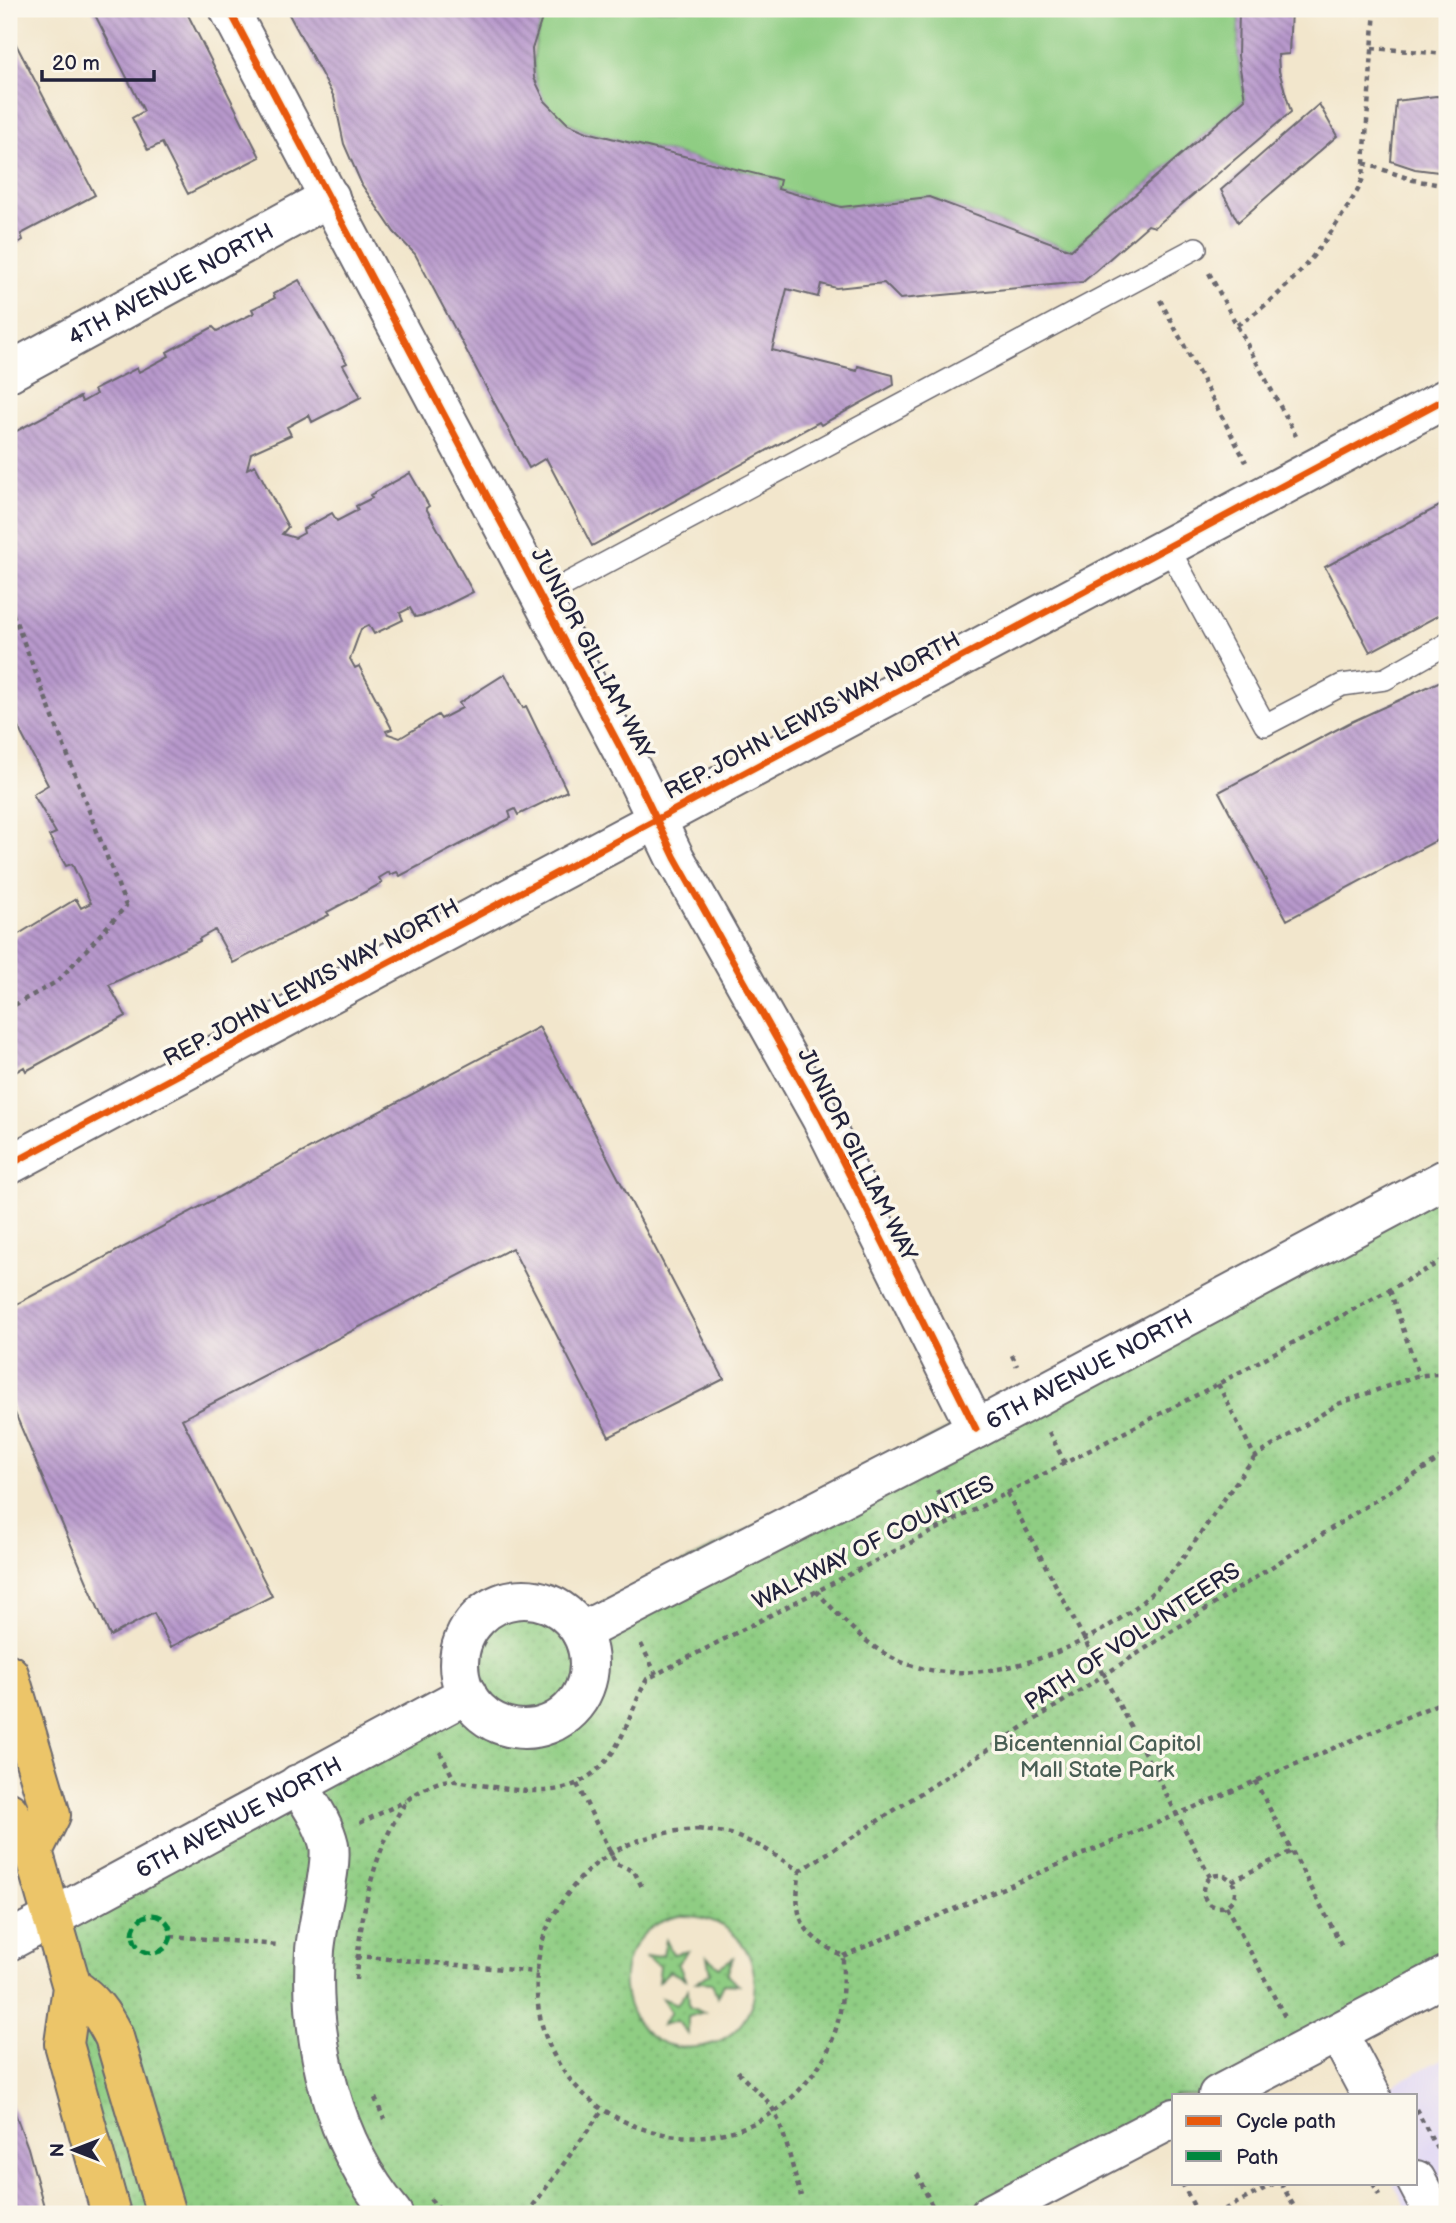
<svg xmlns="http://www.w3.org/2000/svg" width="1456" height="2223" viewBox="0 0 1456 2223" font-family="'Balsamiq Sans',sans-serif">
	<defs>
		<pattern id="park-dots" width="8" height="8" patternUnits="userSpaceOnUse" patternTransform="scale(1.75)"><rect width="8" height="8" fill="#8fcd83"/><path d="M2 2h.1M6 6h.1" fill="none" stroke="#7bb072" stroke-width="1.8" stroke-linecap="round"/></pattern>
		<pattern id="building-back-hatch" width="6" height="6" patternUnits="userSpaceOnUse" patternTransform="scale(1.75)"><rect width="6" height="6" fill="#b899cc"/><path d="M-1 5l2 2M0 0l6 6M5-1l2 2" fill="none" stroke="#957ca7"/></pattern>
	</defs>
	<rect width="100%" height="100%" fill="#fbf7ec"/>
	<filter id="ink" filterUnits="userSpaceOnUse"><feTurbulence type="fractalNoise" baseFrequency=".0143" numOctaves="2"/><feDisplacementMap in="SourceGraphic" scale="14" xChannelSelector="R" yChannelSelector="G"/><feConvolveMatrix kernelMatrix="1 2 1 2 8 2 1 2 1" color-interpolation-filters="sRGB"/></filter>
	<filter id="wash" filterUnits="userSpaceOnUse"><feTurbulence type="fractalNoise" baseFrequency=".00686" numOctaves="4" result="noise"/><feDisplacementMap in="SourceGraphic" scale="28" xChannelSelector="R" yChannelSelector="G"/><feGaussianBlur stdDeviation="1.57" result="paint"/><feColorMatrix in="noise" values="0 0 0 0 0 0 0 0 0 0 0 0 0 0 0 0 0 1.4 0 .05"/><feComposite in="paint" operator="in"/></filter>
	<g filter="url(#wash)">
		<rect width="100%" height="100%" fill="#f2e6cc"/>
		<path fill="#dfd5f5" d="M1447 2056V2214H1410L1393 2183H1416V2095H1373Z"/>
		<path fill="url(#park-dots)" stroke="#58785f" stroke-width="2" fill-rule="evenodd" d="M1447 1178V1975L1218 2095H1174V2118L990 2214H111L51 1917 461 1679C450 1611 520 1576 571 1619ZM680 1916C772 1913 781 2038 696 2047 613 2056 596 1932 680 1916Z
			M666 1940 673 1954 688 1951 678 1963 685 1979 670 1971 658 1982 660 1966 646 1957 663 1955Z
			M707 1957 719 1967 733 1958 727 1975 738 1985 723 1984 717 1997 712 1983 696 1982 710 1973Z
			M688 1989 689 2007 704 2012 688 2017V2034L677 2021 662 2025 671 2012 662 1998 677 2004Z"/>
		<path fill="#8fcd83" stroke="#58785f" stroke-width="2" d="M545 9H1239L1238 56 1245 99 1071 250 929 197 841 207 778 189 780 180 587 132C527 108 525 63 545 9Z"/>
		<g id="blocks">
			<path fill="url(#building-back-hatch)" d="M92 9H185L260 157 188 194 162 143 148 150 132 118 144 111Z
				M286 9H545L532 49 534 78 545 101 568 124 587 132 780 180 778 189 841 207 929 197 1071 250 1245 99 1238 56 1239 9H1291L1289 54 1278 55 1279 71 1291 112 1155 227 1148 225 1083 282 900 299 884 283 836 288 821 284 818 297 787 289 772 350 857 371 858 366 893 375 894 385 821 425 819 422 592 546 546 458 529 468 415 254 394 232 362 185 344 144 334 97Z
				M9 31 95 195 21 234 23 240 9 248Z
				M1436 96 1447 97V173L1415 169 1391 161 1396 101Z
				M1319 104 1337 136 1238 222 1221 190Z
				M299 280 347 363 343 365 361 397 312 422 309 415 287 427 291 435 251 453 247 469 255 465 288 527 282 534 295 538 304 533 303 529 332 513 337 521 358 510 356 506 372 498 370 495 410 473 429 506 426 508 473 592 429 614 415 617 410 608 400 613 403 620 374 634 369 625 361 629 350 659 355 668 359 666 392 729 386 731 388 734 400 738 438 715 441 719 462 708 459 703 505 674 523 708 526 706 567 791 518 815 515 809 509 812 511 818 400 876 397 872 390 875 389 872 379 878 382 883 327 912 329 915 233 963 215 930 199 939 200 941 109 985 126 1016 26 1071 24 1067 9 1076V940L76 899 81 908 91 903 72 864 66 866 49 836 56 833 33 794 48 785 9 710V435L80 397 82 402 96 394 94 390 137 368 139 372 169 356 167 352 213 327 217 331 248 316 254 313 252 309 275 298 273 294Z
				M1447 502V611L1370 652 1325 567Z
				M1447 678V860L1437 840 1287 920 1219 792 1349 723Z
				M539 1027 724 1379 609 1437 512 1248 182 1419 272 1596 171 1647 154 1613 110 1636 9 1399V1308Z
				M9 2097 28 2148 46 2214H9Z"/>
		</g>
	</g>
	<g filter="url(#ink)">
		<use href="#blocks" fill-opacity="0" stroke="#6b676e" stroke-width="2"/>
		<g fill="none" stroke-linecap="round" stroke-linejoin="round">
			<g stroke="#6b676e" stroke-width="24">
				<path id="service" d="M1168 547 1265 725 1342 685 1385 679 1447 644
					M542 597 1196 248"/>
			</g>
			<g stroke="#6b676e" stroke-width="42">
				<g id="minor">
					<path d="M229 9 637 779 675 858 821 1118 976 1429"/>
					<path id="s1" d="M9 372 330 197"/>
					<circle cx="524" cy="1664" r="65"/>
					<path id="s2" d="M581 1632 976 1429 1447 1178"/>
					<path d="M298 1784C309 1803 324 1823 329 1845 333 1866 317 1924 315 1950 309 2042 333 2143 393 2214"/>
					<path id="s3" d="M9 1941 467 1694"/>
					<path d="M1338 2033 1371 2095"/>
					<path d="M1218 2095 1447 1975"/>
					<path d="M1416 2180 1434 2214"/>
					<path d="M990 2214 1174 2118"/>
				</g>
			</g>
			<g stroke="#6b676e" stroke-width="42">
				<path id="tertiary" d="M9 1165 1447 398"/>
			</g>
			<g stroke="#6b676e" stroke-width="42">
				<path id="primary" d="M9 1674 51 1815 33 1851
					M9 1812 33 1851 72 1987 64 2044 111 2214
					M72 1987C93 2000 103 2015 114 2037L166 2214"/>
			</g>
			<path stroke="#6b676e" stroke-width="4.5" stroke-dasharray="5 5" stroke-linecap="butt" d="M1372 48 1447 54
				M1364 163 1413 180 1447 186
				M1209 273 1296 436
				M1160 300 1246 462
				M1237 325C1290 293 1328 241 1359 188L1363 178 1375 9
				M9 604 126 906 58 981 9 1008
				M1390 1290 1419 1376
				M1012 1355 1017 1366
				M1218 1384 1255 1457 1338 1404 1416 1376 1447 1373
				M1049 1432 1065 1463
				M937 1490 953 1520
				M1007 1493 1210 1877
				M816 1591C838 1614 859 1639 887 1655 968 1701 1101 1648 1160 1585 1194 1549 1223 1497 1255 1457
				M641 1644 656 1674
				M440 1752 455 1781
				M1255 1781 1342 1946
				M577 1784 616 1864 634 1871 643 1889
				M360 1823 406 1801
				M698 1829 731 1834 762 1847 800 1871C792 1917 801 1935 843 1956 843 1984 843 2009 834 2035 828 2054 817 2070 804 2085 716 2187 545 2128 537 1994 535 1963 541 1934 558 1908 591 1854 637 1833 698 1829Z
				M800 1871 1447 1454
				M1203 1891a16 16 0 1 1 32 0a16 16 0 1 1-32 0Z
				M1232 1881 1292 1851
				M1226 1906 1285 2017
				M171 1936 278 1945
				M356 1956 537 1972
				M843 1956 1447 1700
				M356 1980C359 1921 372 1852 406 1802 411 1795 434 1783 443 1781 452 1779 465 1783 474 1784 511 1789 555 1800 588 1777 624 1752 628 1714 647 1679L1218 1384 1447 1258
				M738 2071C749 2087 765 2094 774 2111 787 2137 792 2169 801 2196
				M375 2098 384 2119
				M1416 2109 1437 2148
				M917 2174 936 2214
				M1182 2183 1198 2214
				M1281 2183 1298 2214
				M1373 2183 1379 2195
				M430 2199 444 2214
				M527 2214 602 2111
				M1216 2214 1275 2183"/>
			<use href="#service" stroke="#fff" stroke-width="21"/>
			<use href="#minor" stroke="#fff" stroke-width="38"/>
			<use href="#tertiary" stroke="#fff" stroke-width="38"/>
			<use href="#primary" stroke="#ecc569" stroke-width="38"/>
			<path stroke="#00873e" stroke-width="5" stroke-dasharray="10 5" stroke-linecap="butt" d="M133 1934a19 19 0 1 1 38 0a19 19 0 1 1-38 0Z"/>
			<g stroke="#fbf7ec" stroke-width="11">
				<path id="cycleway" d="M229 9 637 779 675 858 821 1118 976 1429
					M9 1165 1447 398"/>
			</g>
			<use href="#cycleway" stroke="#e8590c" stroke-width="7"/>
		</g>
	</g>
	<g text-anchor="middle" stroke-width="7" stroke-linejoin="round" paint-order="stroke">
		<g font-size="23" fill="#22223b" stroke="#fbf7ec">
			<text dy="8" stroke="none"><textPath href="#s1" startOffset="184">4TH AVENUE NORTH</textPath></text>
			<text transform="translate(593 653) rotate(62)" y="8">JUNIOR GILLIAM WAY</text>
			<text transform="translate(812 715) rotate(-28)" y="8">REP. JOHN LEWIS WAY NORTH</text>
			<text transform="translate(311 982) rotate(-28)" y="8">REP. JOHN LEWIS WAY NORTH</text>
			<text transform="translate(858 1154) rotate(63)" y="8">JUNIOR GILLIAM WAY</text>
			<text dy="8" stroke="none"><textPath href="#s2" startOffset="572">6TH AVENUE NORTH</textPath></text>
			<text transform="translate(873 1542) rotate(-27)" y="8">WALKWAY OF COUNTIES</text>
			<text transform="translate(1132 1636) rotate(-33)" y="8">PATH OF VOLUNTEERS</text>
			<text dy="8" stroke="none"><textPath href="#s3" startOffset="261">6TH AVENUE NORTH</textPath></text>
		</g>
		<g font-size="23" fill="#485e54" stroke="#fbf7ec">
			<text x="1097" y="1751">Bicentennial Capitol<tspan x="1097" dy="26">Mall State Park</tspan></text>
		</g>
	</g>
	<rect width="1456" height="2223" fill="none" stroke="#fbf7ec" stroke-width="35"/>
	<rect x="1172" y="2094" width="245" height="91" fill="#fbf7ec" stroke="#a4a2a5" stroke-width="2"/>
	<rect x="1186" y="2116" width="35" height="10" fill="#e8590c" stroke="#a4a2a5" stroke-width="2"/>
	<text x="1236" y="2128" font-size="21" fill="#22223b">Cycle path</text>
	<rect x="1186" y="2151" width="35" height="10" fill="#00873e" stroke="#a4a2a5" stroke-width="2"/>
	<text x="1236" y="2164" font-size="21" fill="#22223b">Path</text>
	<g transform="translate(74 2150) rotate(270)" stroke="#fbf7ec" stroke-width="5" paint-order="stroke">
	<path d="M0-5L12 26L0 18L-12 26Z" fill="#22223b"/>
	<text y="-10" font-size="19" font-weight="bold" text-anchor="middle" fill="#22223b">N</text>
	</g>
	<path d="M42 70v10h112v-10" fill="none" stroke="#22223b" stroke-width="3.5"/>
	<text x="52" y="70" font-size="21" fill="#22223b" stroke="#fbf7ec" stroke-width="5" paint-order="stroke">20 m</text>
</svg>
